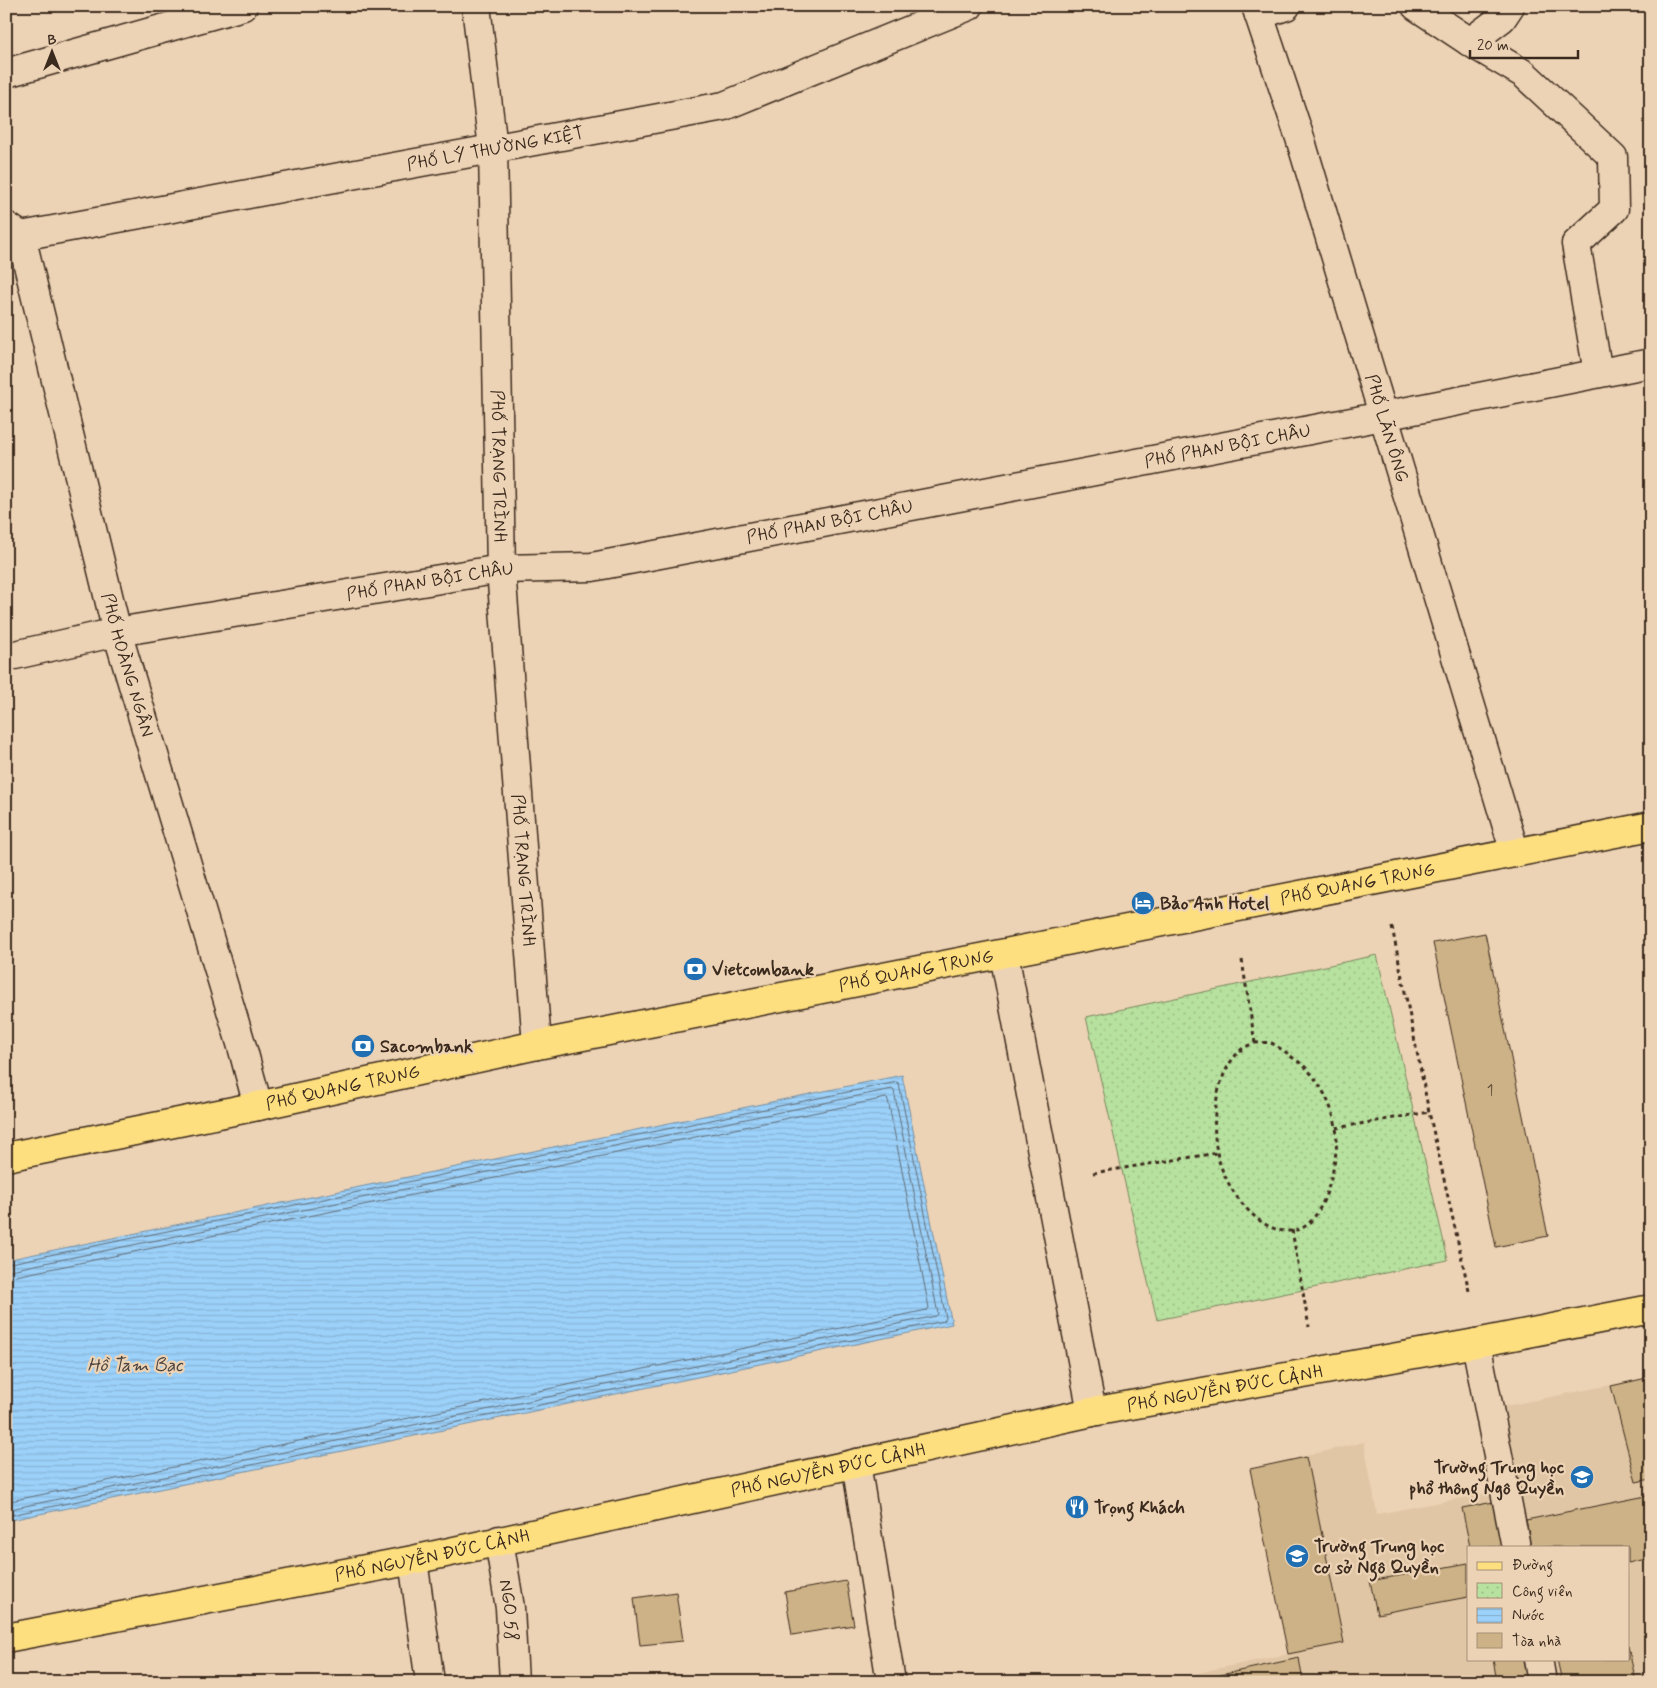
<svg xmlns="http://www.w3.org/2000/svg" width="1657" height="1688" viewBox="0 0 1657 1688" font-family="Mynerve,sans-serif">
	<defs>
		<pattern id="park-dots" width="8" height="8" patternUnits="userSpaceOnUse" patternTransform="scale(1.25)"><rect width="8" height="8" fill="#b7e19e"/><path d="M2 2h.1M6 6h.1" fill="none" stroke="#9ec188" stroke-width="1.8" stroke-linecap="round"/></pattern>
		<pattern id="water-rules" width="6" height="5" patternUnits="userSpaceOnUse" patternTransform="scale(1.25)"><rect width="6" height="5" fill="#9cd1fa"/><path d="M0 2.5h6" fill="none" stroke="#87b4d6"/></pattern>
	</defs>
	<rect width="100%" height="100%" fill="#edd3b5"/>
	<filter id="ink" filterUnits="userSpaceOnUse"><feTurbulence type="fractalNoise" baseFrequency=".02" numOctaves="2"/><feDisplacementMap in="SourceGraphic" scale="10" xChannelSelector="R" yChannelSelector="G"/><feConvolveMatrix kernelMatrix="1 2 1 2 8 2 1 2 1" color-interpolation-filters="sRGB"/></filter>
	<g filter="url(#ink)">
		<path fill="#e0c6a4" d="M1651 1377V1682H1553L1548 1659H1628V1547H1527L1501 1407Z
			M1364 1442 1377 1514 1500 1491 1511 1547H1468V1659H1532L1536 1682H1155L1288 1654 1250 1469Z"/>
		<path fill="url(#park-dots)" stroke="#79865e" d="M1377 955 1448 1260 1157 1320 1086 1017Z"/>
		<path fill="url(#water-rules)" stroke="#758ea2" d="M902 1075 952 1324 6 1521V1260Z"/>
		<g fill="none" stroke-linecap="round" stroke-linejoin="round">
			<path stroke="#626d76" stroke-width="1" d="M6 1264 897 1082 899 1084 946 1318 944 1321 6 1516
				M6 1271 892 1089 894 1091 938 1314 936 1316 6 1510
				M6 1278 886 1098 888 1100 929 1308 927 1310 6 1502"/>
		</g>
		<path fill="#ccb286" stroke="#3b2a1e" d="M1485 933 1548 1236 1496 1247 1433 943Z
			M1651 1377V1479L1636 1482 1611 1386Z
			M1306 1457 1344 1643 1288 1654 1250 1469Z
			M1651 1495V1558L1628 1563V1547H1531L1526 1520Z
			M1499 1501 1508 1547H1470L1462 1508Z
			M1468 1563V1597L1377 1614 1370 1581Z
			M846 1581 854 1625 792 1635 785 1592Z
			M676 1592 683 1641 640 1645 634 1598Z
			M1628 1646 1636 1682H1562L1557 1659H1628Z
			M1299 1658 1303 1682H1188Z
			M1493 1659H1529L1534 1682H1497Z"/>
		<g fill="none" stroke-linecap="round" stroke-linejoin="round">
			<g stroke="#3b2a1e" stroke-width="31">
				<g id="minor">
					<path id="s1" d="M476 6 493 148 501 569 537 1045"/>
					<path id="s2" d="M1256 6 1300 138 1515 853"/>
					<path d="M1416 6 1470 42 1524 74 1613 157 1614 209 1576 244 1598 373"/>
					<path d="M1259 15 1286 6"/>
					<path d="M1470 42 1502 18 1510 6"/>
					<path d="M6 73 243 6"/>
					<path id="s3" d="M6 226 21 236 117 632 243 1050 258 1106"/>
					<path id="s4" d="M6 241 21 236 724 106 969 6"/>
					<path id="s5" d="M6 657 117 632 501 569 592 567 1383 416 1651 363"/>
					<path d="M1004 954 1092 1412"/>
					<path d="M1476 1343 1516 1547"/>
					<path d="M856 1463 891 1682"/>
					<path id="s6" d="M499 1540 510 1608 514 1682"/>
					<path d="M413 1560 430 1682"/>
					<path d="M1538 1659 1542 1682"/>
				</g>
			</g>
			<g stroke="#3b2a1e" stroke-width="31">
				<g id="major">
					<path id="s7" d="M6 1157 258 1106 537 1045 1651 826"/>
					<path id="s8" d="M6 1638 413 1560 1092 1412 1476 1343 1651 1309"/>
				</g>
			</g>
			<path stroke="#3b2a1e" stroke-width="3" stroke-dasharray="4 4" stroke-linecap="butt" d="M1392 927 1429 1112 1469 1291
				M1242 960 1255 1043
				M1255 1043C1260 1043 1266 1042 1271 1043 1276 1045 1282 1050 1287 1053 1292 1058 1300 1062 1305 1067 1320 1082 1332 1105 1336 1127 1340 1153 1327 1218 1300 1229 1261 1243 1222 1184 1217 1152 1211 1120 1215 1072 1242 1049 1245 1046 1251 1045 1255 1043Z
				M1336 1128 1429 1112
				M1093 1173 1217 1153
				M1292 1230 1309 1327"/>
			<use href="#minor" stroke="#edd3b5" stroke-width="28"/>
			<use href="#major" stroke="#fedf80" stroke-width="28"/>
		</g>
	</g>
	<defs>
		<g id="hotel-disc" transform="scale(1.25)"><circle r="9.5" fill="#1f6fb2" stroke="#edd3b5"/><path d="M-6-4.5h1.5V1H6V5H4.5V3h-9V5H-6ZM-4 0a1.8 1.8 0 1 1 3.6 0ZM.5 0V-2.5h3Q6-2.5 6 0Z" fill="#fff"/></g>
		<g id="bank-disc" transform="scale(1.25)"><circle r="9.5" fill="#1f6fb2" stroke="#edd3b5"/><path d="M-6-4H6V4H-6ZM0-2.3a2.3 2.3 0 1 0 0 4.6a2.3 2.3 0 1 0 0-4.6Z" fill="#fff"/></g>
		<g id="school-disc" transform="scale(1.25)"><circle r="9.5" fill="#1f6fb2" stroke="#edd3b5"/><path d="M0-5L7-2L0 1L-7-2ZM-4 1L0 2.5L4 1V4Q0 6-4 4Z" fill="#fff"/></g>
		<g id="restaurant-disc" transform="scale(1.25)"><circle r="9.5" fill="#1f6fb2" stroke="#edd3b5"/><path d="M-5-6h1v4h1v-4h1v4h1v-4h1v5L-1.5 .5V6h-2V.5L-5-1ZM5-6V6H3V1.5H1.5Q1.5-4 5-6Z" fill="#fff"/></g>
	</defs>
	<g fill-rule="evenodd">
		<use href="#hotel-disc" x="1143" y="903"/>
		<use href="#bank-disc" x="695" y="969"/>
		<use href="#bank-disc" x="363" y="1046"/>
		<use href="#school-disc" x="1582" y="1477"/>
		<use href="#restaurant-disc" x="1077" y="1507"/>
		<use href="#school-disc" x="1297" y="1556"/>
	</g>
	<g text-anchor="middle" stroke-width="4.5" stroke-linejoin="round" paint-order="stroke">
		<g font-size="15" fill="#5f4c38">
			<text x="1490" y="1095">1</text>
		</g>
		<g font-size="18" fill="#3b2a1e" stroke="#edd3b5">
			<text dy="6" stroke="none"><textPath href="#s4" startOffset="498">PHỐ LÝ THƯỜNG KIỆT</textPath></text>
			<text dy="6" stroke="none"><textPath href="#s2" startOffset="442">PHỐ LÃN ÔNG</textPath></text>
			<text dy="6" stroke="none"><textPath href="#s5" startOffset="1241">PHỐ PHAN BỘI CHÂU</textPath></text>
			<text dy="6" stroke="none"><textPath href="#s1" startOffset="461">PHỐ TRẠNG TRÌNH</textPath></text>
			<text dy="6" stroke="none"><textPath href="#s5" startOffset="836">PHỐ PHAN BỘI CHÂU</textPath></text>
			<text dy="6" stroke="none"><textPath href="#s5" startOffset="431">PHỐ PHAN BỘI CHÂU</textPath></text>
			<text dy="6" stroke="none"><textPath href="#s3" startOffset="460">PHỐ HOÀNG NGÂN</textPath></text>
			<text dy="6" stroke="none"><textPath href="#s1" startOffset="866">PHỐ TRẠNG TRÌNH</textPath></text>
			<text dy="6" stroke="none"><textPath href="#s7" startOffset="1379">PHỐ QUANG TRUNG</textPath></text>
			<text dy="6" stroke="none"><textPath href="#s7" startOffset="929">PHỐ QUANG TRUNG</textPath></text>
			<text dy="6" stroke="none"><textPath href="#s7" startOffset="344">PHỐ QUANG TRUNG</textPath></text>
			<text dy="6" stroke="none"><textPath href="#s8" startOffset="1244">PHỐ NGUYỄN ĐỨC CẢNH</textPath></text>
			<text dy="6" stroke="none"><textPath href="#s8" startOffset="839">PHỐ NGUYỄN ĐỨC CẢNH</textPath></text>
			<text dy="6" stroke="none"><textPath href="#s8" startOffset="434">PHỐ NGUYỄN ĐỨC CẢNH</textPath></text>
			<text dy="6" stroke="none"><textPath href="#s6" startOffset="71">NGO 58</textPath></text>
		</g>
		<g font-size="18" font-weight="bold" fill="#3b2a1e" stroke="#edd3b5" text-anchor="start">
			<text x="1160" y="909">Bảo Anh Hotel</text>
			<text x="712" y="975">Vietcombank</text>
			<text x="380" y="1052">Sacombank</text>
			<text x="1564" y="1473" text-anchor="end">Trường Trung học<tspan x="1564" dy="21">phổ thông Ngô Quyền</tspan></text>
			<text x="1094" y="1513">Trọng Khách</text>
			<text x="1314" y="1552">Trường Trung học<tspan x="1314" dy="21">cơ sở Ngô Quyền</tspan></text>
		</g>
		<g font-size="19" font-style="italic" fill="#4a433f" stroke="#edd3b5">
			<text x="135" y="1371">Hồ Tam Bạc</text>
		</g>
	</g>
	<rect width="1657" height="1688" fill="none" stroke="#edd3b5" stroke-width="25"/>
	<rect x="12" y="12" width="1632" height="1663" fill="none" stroke="#3b2a1e" stroke-width="2" filter="url(#ink)"/>
	<rect x="1467" y="1546" width="162" height="115" fill="#edd3b5" stroke="#a68f79"/>
	<rect x="1477" y="1562" width="25" height="8" fill="#fedf80" stroke="#a68f79"/>
	<text x="1512" y="1570" font-size="15" fill="#3b2a1e">Đường</text>
	<rect x="1477" y="1583" width="25" height="15" fill="url(#park-dots)" stroke="#a68f79"/>
	<text x="1512" y="1596" font-size="15" fill="#3b2a1e">Công viên</text>
	<rect x="1477" y="1608" width="25" height="15" fill="url(#water-rules)" stroke="#a68f79"/>
	<text x="1512" y="1620" font-size="15" fill="#3b2a1e">Nước</text>
	<rect x="1477" y="1633" width="25" height="15" fill="#ccb286" stroke="#a68f79"/>
	<text x="1512" y="1646" font-size="15" fill="#3b2a1e">Tòa nhà</text>
	<g transform="translate(52 52)" stroke="#edd3b5" stroke-width="4" paint-order="stroke">
	<path d="M0-4L9 19L0 12L-9 19Z" fill="#3b2a1e"/>
	<text y="-8" font-size="14" font-weight="bold" text-anchor="middle" fill="#3b2a1e">B</text>
	</g>
	<path d="M1470 50v8h108v-8" fill="none" stroke="#3b2a1e" stroke-width="2.5"/>
	<text x="1477" y="50" font-size="15" fill="#3b2a1e" stroke="#edd3b5" stroke-width="4" paint-order="stroke">20 m</text>
</svg>
